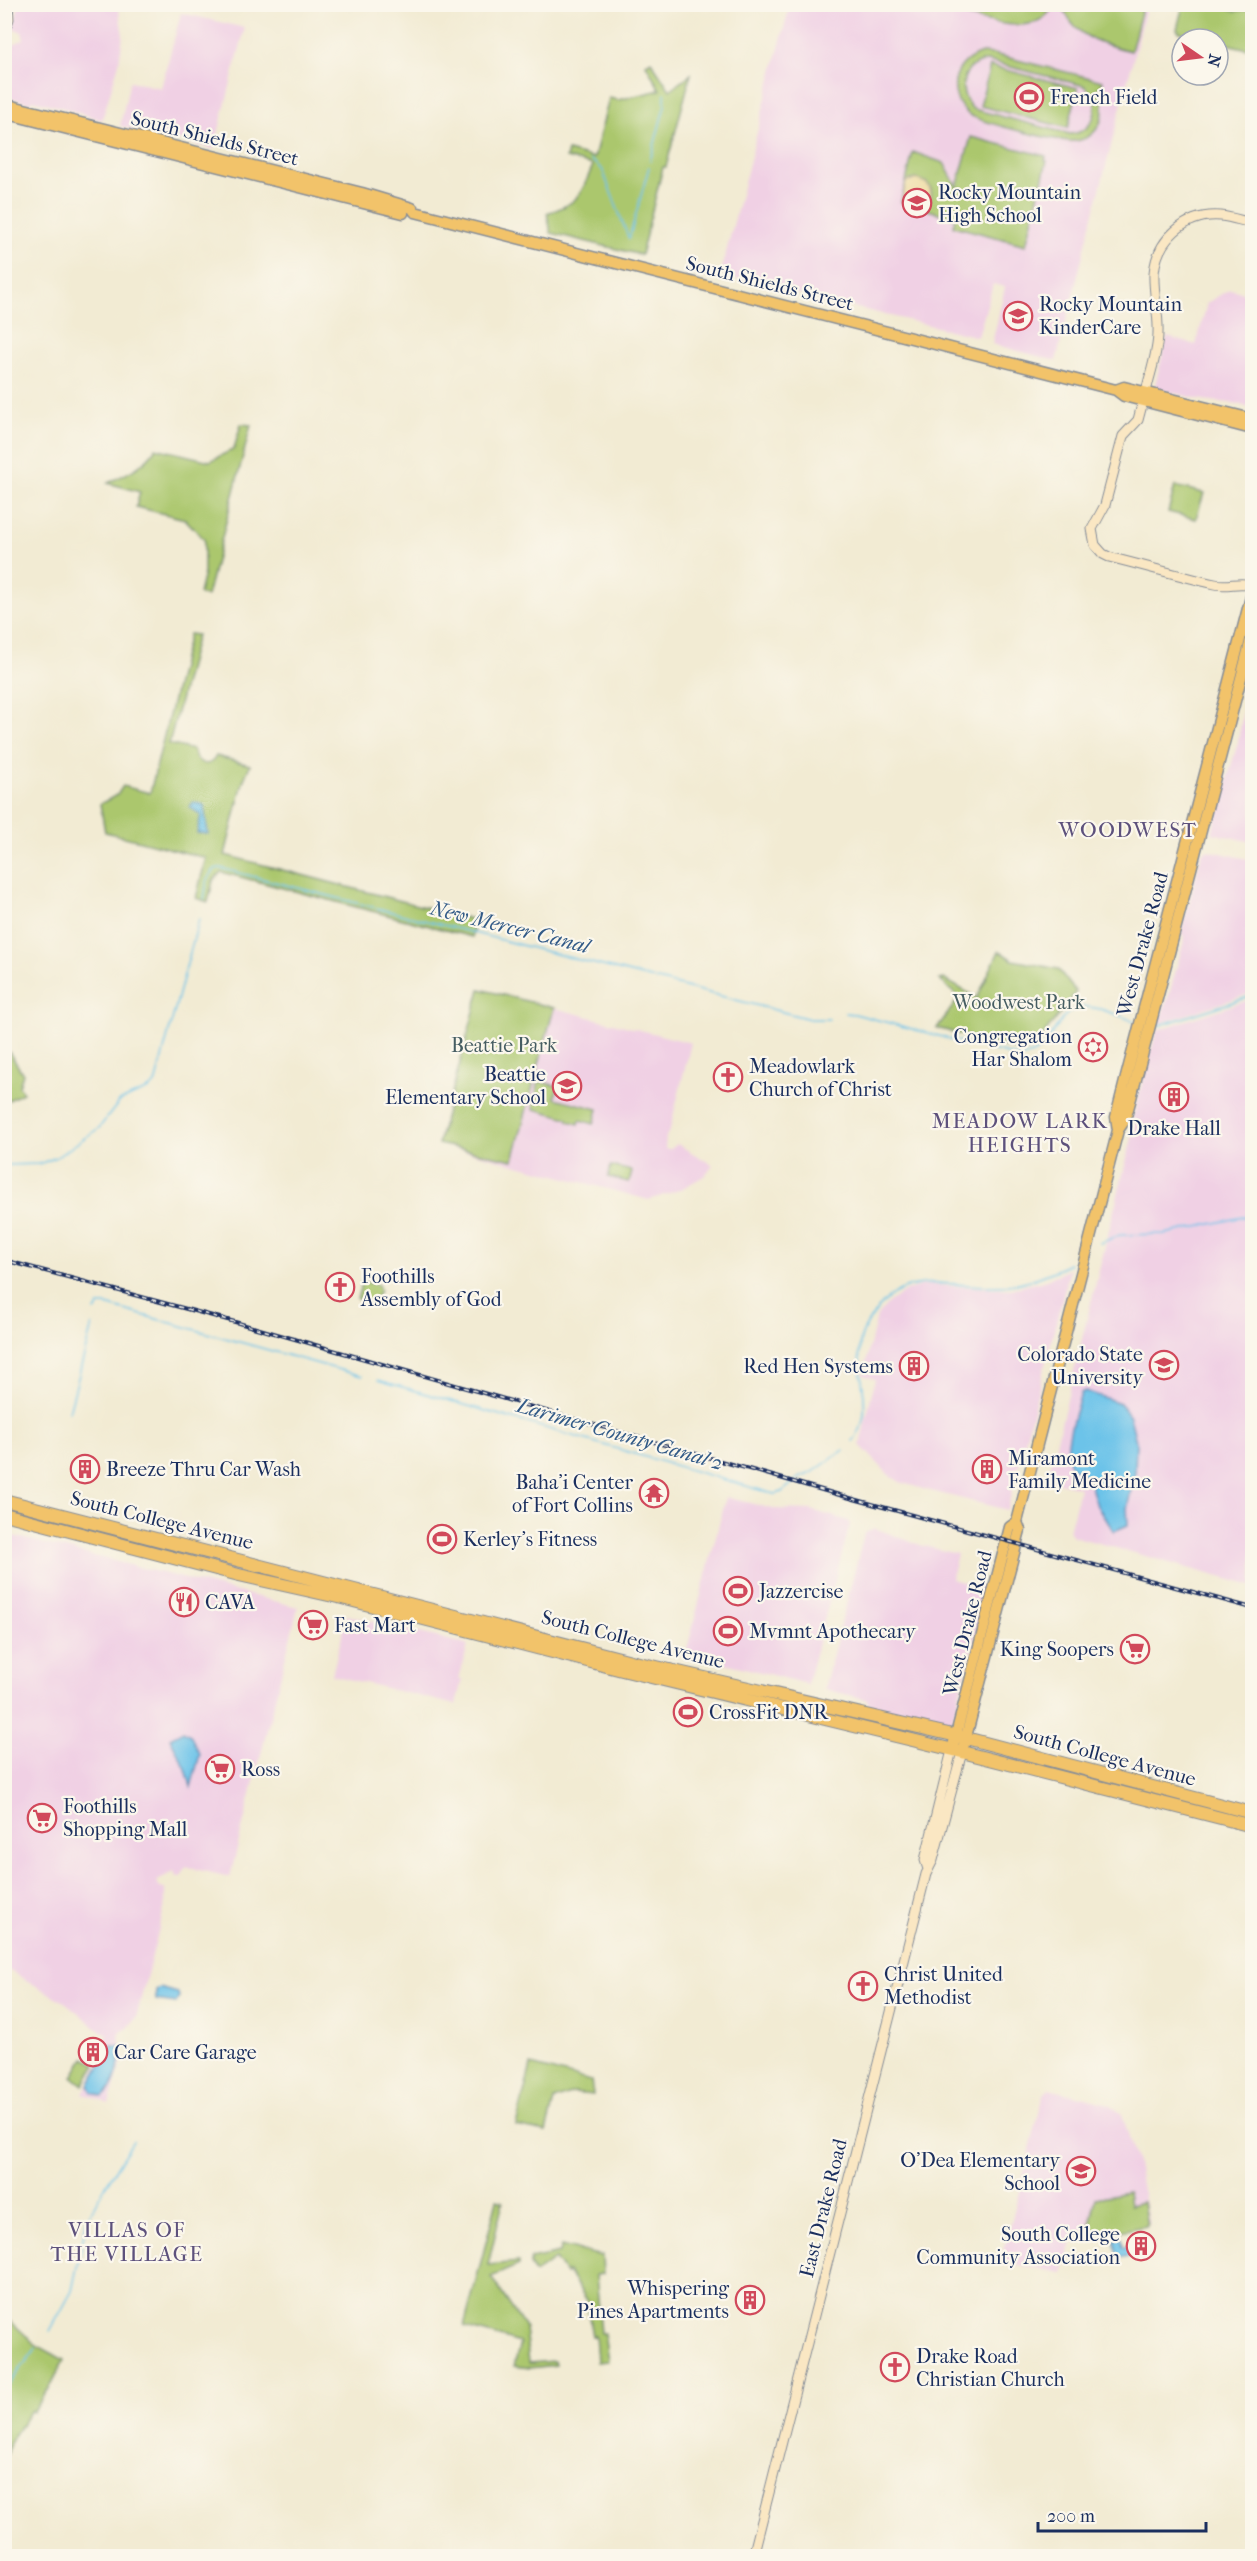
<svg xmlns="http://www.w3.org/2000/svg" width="1257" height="2561" viewBox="0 0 1257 2561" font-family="'IM FELL French Canon',serif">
	<rect width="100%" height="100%" fill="#fbf7ec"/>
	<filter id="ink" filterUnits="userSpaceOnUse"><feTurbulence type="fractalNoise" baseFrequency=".0167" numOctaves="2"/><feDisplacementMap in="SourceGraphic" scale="12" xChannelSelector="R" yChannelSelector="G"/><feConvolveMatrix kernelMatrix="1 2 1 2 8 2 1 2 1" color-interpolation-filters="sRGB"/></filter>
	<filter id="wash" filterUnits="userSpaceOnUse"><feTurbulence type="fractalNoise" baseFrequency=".008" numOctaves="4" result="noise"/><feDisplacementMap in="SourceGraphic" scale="24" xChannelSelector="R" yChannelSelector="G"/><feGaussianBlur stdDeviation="1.35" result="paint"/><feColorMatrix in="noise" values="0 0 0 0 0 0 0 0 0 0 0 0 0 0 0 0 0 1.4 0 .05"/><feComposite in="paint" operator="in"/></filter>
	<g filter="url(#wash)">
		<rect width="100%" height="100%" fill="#f2ebd3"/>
		<path fill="#f0d0e4" d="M19 5H118L123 35 119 63 102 120 64 108 33 100 29 103 5 96V73L14 44 24 39 22 32 13 28Z
			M790 5H1147L1056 361 992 344 1005 287 993 284 978 337 724 276 721 272Z
			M181 13 245 28 214 149 120 126 130 81 161 88Z
			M1230 289 1252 295V409L1238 404 1203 400 1157 389 1155 385 1167 337 1196 345 1207 303Z
			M1252 681V842L1212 833 1238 742 1245 700Z
			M1207 850 1252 860V993L1158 1024 1169 995 1185 937 1181 933 1202 853Z
			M480 989 691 1043 670 1129 666 1137 665 1149H671L677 1144 713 1165 704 1176 679 1190 649 1200 438 1144Z
			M1252 999V1586L1073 1536 1069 1531 1080 1488 1047 1480 1130 1146 1135 1125 1132 1120 1157 1030Z
			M1070 1269 1007 1510 923 1489 900 1482 889 1475 860 1445 875 1379 863 1375 877 1316 889 1302 908 1290 920 1286 930 1285 1011 1289 1043 1281Z
			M726 1497 773 1509 811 1510 849 1521 850 1524 807 1684 686 1653Z
			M874 1528 920 1545 957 1554 951 1579 988 1588 952 1722 947 1725 873 1709 866 1699 824 1689 864 1534Z
			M5 1534 298 1607 230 1877 186 1867 182 1875 177 1877 174 1871 157 1881 159 1886 165 1889V1905L136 2018 128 2028 119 2033 122 2061 109 2104 83 2093 100 2062 107 2033 101 2031 66 2003 5 1968Z
			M347 1615 468 1645 459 1679 462 1680 456 1705 332 1675Z
			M1049 2089 1109 2104 1122 2114 1136 2159 1149 2225 1097 2233 1075 2231 1063 2273 1008 2263 1002 2258 1044 2094Z"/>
		<path fill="#abc76d" stroke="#637b66" stroke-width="1.5" fill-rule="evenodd" d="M957 5V4L1054 5C1037 40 985 20 955 13Z
			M1063 5H1143L1131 51C1103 44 1071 37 1063 5Z
			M1183 5H1208L1236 11 1252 9V50L1218 42V39H1206L1179 32 1177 29Z
			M982 53 993 54 1103 81 1101 88H1098C1110 109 1101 138 1075 141 1062 143 978 122 968 114 957 105 952 91 956 77 960 64 970 57 982 53ZM987 61 1085 86C1103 103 1096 132 1070 134L973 109C956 92 961 64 987 61Z
			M651 61 670 90 691 74 666 167H663L641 255 551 233 547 213C579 203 580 196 593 165L566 158 568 151 594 158 609 98 618 100 660 90 646 64Z
			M990 66 1078 88 1068 128 980 106Z
			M971 137 1046 156 1045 160 1047 161 1026 245 953 226 955 218 901 202 913 152 944 163 957 187Z
			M241 424 251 425 207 596 199 594 204 573V539L185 519 136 507 140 492 108 483C127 473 144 467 156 448L210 461 234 449Z
			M1175 486 1204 493 1196 519 1168 512Z
			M189 634 197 635 169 744 193 750C195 763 209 770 216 756L250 765 243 782 225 855 475 920 472 937 221 872 213 881 208 902 196 898 206 858 105 832 100 804 117 795 123 786 150 793Z
			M999 951 1013 960 1058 969 1076 992 1036 1045 1027 1049 1018 1050 937 1028 959 998 940 980 944 979 977 998Z
			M480 989 554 1008 513 1160 438 1144Z
			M9 1052 23 1074 19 1086 23 1093 5 1102V1054Z
			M538 1081 558 1086 555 1098 598 1109 594 1124 580 1120 579 1124 568 1121V1118L534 1109C532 1098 539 1092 538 1081Z
			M611 1166 632 1171 629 1182 608 1177Z
			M362 1281 378 1285 380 1290 374 1304 357 1299Z
			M84 2058 96 2064 83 2085 73 2077Z
			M531 2065 591 2081 593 2095 573 2093 554 2100 546 2132 516 2126Z
			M1128 2192 1130 2205 1143 2202 1147 2226 1126 2230 1088 2233 1096 2198Z
			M497 2200 503 2202 488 2265 519 2262V2265L491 2277 525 2328 529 2363 555 2361 556 2365 529 2368 514 2366 520 2343 464 2327Z
			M561 2246 602 2256 603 2274 596 2275 601 2333H604L608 2361 597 2362 595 2336 592 2337 588 2310 591 2306 568 2272 566 2274 555 2259 535 2273 530 2265V2259L559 2253Z
			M5 2316 35 2344 64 2360 50 2387 33 2412 31 2410 9 2443 5 2460Z"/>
		<path fill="#eeda9e" stroke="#84847e" stroke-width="1.5" d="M917 179C935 183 935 198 923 210L901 202 906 181Z"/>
		<path fill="#6cc3e9" stroke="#4479a4" stroke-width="1.5" d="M193 802 204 805 208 834 197 833 201 815 190 807Z
			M1085 1391 1120 1403 1130 1417 1136 1441 1135 1473 1127 1508 1128 1525 1114 1531 1097 1506 1088 1477C1083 1473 1072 1470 1069 1463 1063 1446 1076 1410 1081 1393Z
			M183 1731 190 1735 200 1754 191 1787 186 1769 170 1738Z
			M160 1988 178 1993 179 1997 176 2003 156 2000V1990Z
			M111 2046H120C121 2063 116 2086 103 2097L92 2092 89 2085Z
			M1122 2238 1123 2248 1135 2246 1136 2255 1118 2258 1114 2239Z"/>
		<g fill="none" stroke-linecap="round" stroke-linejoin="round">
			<path stroke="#6cc3e9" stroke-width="1.5" d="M590 159 602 169 629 239 649 167
				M650 161 665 105V93
				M204 899 207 880 215 869 220 868 810 1019H829
				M845 1013 855 1014 1019 1057C1054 1056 1054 1008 1083 1007 1099 1006 1119 1016 1134 1021
				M1157 1026 1252 996
				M4 1165 39 1164 57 1157 99 1128 120 1101 151 1088 155 1084 199 919
				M1100 1243 1120 1235 1165 1234 1252 1215
				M95 1311 99 1305H106L362 1376
				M378 1380 774 1494 782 1492 797 1479 813 1472 844 1450
				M69 1412 92 1325
				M853 1441C878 1411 853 1371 861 1338 864 1327 870 1319 877 1310 910 1265 963 1292 1009 1285 1030 1282 1051 1273 1070 1264
				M50 2331 72 2291 87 2219 107 2183 133 2141
				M4 2391 37 2347"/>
		</g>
	</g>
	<g filter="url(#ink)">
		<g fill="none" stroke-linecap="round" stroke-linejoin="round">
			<g stroke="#868d98" stroke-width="11">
				<path id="secondary" d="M4 33 9 19 8 4
					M1146 392C1150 373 1158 353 1158 333 1159 313 1153 293 1154 273 1157 239 1186 213 1221 216 1231 217 1242 221 1252 223
					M1143 401 1138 420 1123 436 1105 505 1092 529 1095 545 1103 554 1109 557C1145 566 1180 576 1215 584 1228 587 1239 581 1252 585
					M928 1869 925 1860 952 1750
					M753 2556 926 1874 933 1860 962 1752"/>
			</g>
			<g stroke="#868d98" stroke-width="13">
				<path id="primary" d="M4 104 362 193 412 208 415 212 1116 390 1124 396 1252 429
					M4 113 403 213
					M1116 390 1124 387 1252 419
					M1118 1130 1116 1117 1124 1085 1252 593
					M952 1750 1010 1527 1017 1522 1118 1130 1125 1120 1131 1098 1252 636
					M962 1752 1020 1530 1017 1522"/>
			</g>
			<g stroke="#868d98" stroke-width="14">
				<path id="highway" d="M4 1500 635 1662 966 1738 1252 1813
					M4 1514 239 1575 342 1598 622 1670 962 1752 1252 1826"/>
			</g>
			<use href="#secondary" stroke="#fae7c3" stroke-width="9"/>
			<use href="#primary" stroke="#f2c36a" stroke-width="10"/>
			<use href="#highway" stroke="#f2c36a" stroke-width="12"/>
			<g stroke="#1b2f5e" stroke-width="4">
				<path id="rail" d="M4 1260 235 1322 850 1498 1252 1608"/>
			</g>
			<use href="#rail" stroke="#fbf7ec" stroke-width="1.5" stroke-dasharray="4.5" stroke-linecap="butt"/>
		</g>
	</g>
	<defs>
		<g id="stadium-ring" transform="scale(1.5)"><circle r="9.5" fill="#fbf7ec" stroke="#d1495b" stroke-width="1.5"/><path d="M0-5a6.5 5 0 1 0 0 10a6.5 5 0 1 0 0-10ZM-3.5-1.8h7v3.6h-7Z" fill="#d1495b"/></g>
		<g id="school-ring" transform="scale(1.5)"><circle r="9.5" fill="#fbf7ec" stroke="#d1495b" stroke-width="1.5"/><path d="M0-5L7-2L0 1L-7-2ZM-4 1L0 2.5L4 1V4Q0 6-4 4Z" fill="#d1495b"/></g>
		<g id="synagogue-ring" transform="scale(1.5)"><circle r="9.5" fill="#fbf7ec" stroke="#d1495b" stroke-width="1.5"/><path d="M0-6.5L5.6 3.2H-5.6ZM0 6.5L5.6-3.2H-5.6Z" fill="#d1495b"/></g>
		<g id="church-ring" transform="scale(1.5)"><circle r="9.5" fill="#fbf7ec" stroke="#d1495b" stroke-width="1.5"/><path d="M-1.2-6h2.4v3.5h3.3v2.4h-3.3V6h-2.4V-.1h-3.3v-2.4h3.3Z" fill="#d1495b"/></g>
		<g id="building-ring" transform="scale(1.5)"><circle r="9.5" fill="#fbf7ec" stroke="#d1495b" stroke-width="1.5"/><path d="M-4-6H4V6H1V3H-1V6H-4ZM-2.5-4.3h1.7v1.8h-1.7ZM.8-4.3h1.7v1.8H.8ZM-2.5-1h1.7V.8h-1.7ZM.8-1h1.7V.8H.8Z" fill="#d1495b"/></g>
		<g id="university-ring" transform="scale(1.5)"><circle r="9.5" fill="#fbf7ec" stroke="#d1495b" stroke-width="1.5"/><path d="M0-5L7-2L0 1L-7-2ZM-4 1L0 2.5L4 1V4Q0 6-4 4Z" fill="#d1495b"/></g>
		<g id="temple-ring" transform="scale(1.5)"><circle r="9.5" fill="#fbf7ec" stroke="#d1495b" stroke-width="1.5"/><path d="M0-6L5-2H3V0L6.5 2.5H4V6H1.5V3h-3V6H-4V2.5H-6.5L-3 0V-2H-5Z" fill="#d1495b"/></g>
		<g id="restaurant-ring" transform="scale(1.5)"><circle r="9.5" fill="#fbf7ec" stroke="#d1495b" stroke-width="1.5"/><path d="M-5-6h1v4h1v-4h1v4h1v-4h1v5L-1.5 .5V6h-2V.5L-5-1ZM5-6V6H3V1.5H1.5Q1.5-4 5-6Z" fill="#d1495b"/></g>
		<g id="supermarket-ring" transform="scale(1.5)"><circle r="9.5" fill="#fbf7ec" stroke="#d1495b" stroke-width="1.5"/><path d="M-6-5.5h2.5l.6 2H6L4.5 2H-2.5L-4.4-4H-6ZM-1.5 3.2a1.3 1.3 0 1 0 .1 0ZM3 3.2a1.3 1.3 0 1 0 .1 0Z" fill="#d1495b"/></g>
	</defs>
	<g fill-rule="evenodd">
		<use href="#stadium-ring" x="1029" y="97"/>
		<use href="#school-ring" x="917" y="203"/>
		<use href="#school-ring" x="1018" y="316"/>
		<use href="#synagogue-ring" x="1093" y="1047"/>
		<use href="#church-ring" x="728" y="1077"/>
		<use href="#school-ring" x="567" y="1086"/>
		<use href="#building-ring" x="1174" y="1097"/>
		<use href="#church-ring" x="340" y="1287"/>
		<use href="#university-ring" x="1164" y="1365"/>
		<use href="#building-ring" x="914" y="1366"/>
		<use href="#building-ring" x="85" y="1469"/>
		<use href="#building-ring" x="987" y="1469"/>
		<use href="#temple-ring" x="654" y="1493"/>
		<use href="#stadium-ring" x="442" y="1539"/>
		<use href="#stadium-ring" x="738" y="1591"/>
		<use href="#restaurant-ring" x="184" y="1602"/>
		<use href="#supermarket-ring" x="313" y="1625"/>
		<use href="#stadium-ring" x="728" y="1631"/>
		<use href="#supermarket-ring" x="1135" y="1649"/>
		<use href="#stadium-ring" x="688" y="1712"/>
		<use href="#supermarket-ring" x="220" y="1769"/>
		<use href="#supermarket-ring" x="42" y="1818"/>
		<use href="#church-ring" x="863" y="1986"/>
		<use href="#building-ring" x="93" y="2052"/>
		<use href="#school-ring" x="1081" y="2171"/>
		<use href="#building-ring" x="1141" y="2246"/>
		<use href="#building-ring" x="750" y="2300"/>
		<use href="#church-ring" x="895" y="2367"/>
	</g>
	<g text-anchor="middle" stroke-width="4.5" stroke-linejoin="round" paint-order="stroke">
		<g font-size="20" fill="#1b2f5e" stroke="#fbf7ec" text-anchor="start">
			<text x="1050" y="104">French Field</text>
			<text x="938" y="199">Rocky Mountain<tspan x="938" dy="23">High School</tspan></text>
			<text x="1039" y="311">Rocky Mountain<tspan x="1039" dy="23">KinderCare</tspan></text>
			<text x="1072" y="1043" text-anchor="end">Congregation<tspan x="1072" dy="23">Har Shalom</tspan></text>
			<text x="749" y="1073">Meadowlark<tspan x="749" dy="23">Church of Christ</tspan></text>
			<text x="546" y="1081" text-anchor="end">Beattie<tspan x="546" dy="23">Elementary School</tspan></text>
			<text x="1174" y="1135" text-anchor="middle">Drake Hall</text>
			<text x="361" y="1283">Foothills<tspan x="361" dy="23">Assembly of God</tspan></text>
			<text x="1143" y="1361" text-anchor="end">Colorado State<tspan x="1143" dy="23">University</tspan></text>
			<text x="893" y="1373" text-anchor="end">Red Hen Systems</text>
			<text x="1008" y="1465">Miramont<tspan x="1008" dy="23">Family Medicine</tspan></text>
			<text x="106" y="1476">Breeze Thru Car Wash</text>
			<text x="633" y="1489" text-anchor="end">Baha'i Center<tspan x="633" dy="23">of Fort Collins</tspan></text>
			<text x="463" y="1546">Kerley's Fitness</text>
			<text x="759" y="1598">Jazzercise</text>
			<text x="205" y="1609">CAVA</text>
			<text x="334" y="1632">Fast Mart</text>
			<text x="749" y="1638">Mvmnt Apothecary</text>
			<text x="1114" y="1656" text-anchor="end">King Soopers</text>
			<text x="709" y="1719">CrossFit DNR</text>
			<text x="241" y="1776">Ross</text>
			<text x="63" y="1813">Foothills<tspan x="63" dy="23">Shopping Mall</tspan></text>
			<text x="884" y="1981">Christ United<tspan x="884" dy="23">Methodist</tspan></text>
			<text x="114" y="2059">Car Care Garage</text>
			<text x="1060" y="2167" text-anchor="end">O'Dea Elementary<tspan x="1060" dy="23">School</tspan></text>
			<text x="1120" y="2241" text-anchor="end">South College<tspan x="1120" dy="23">Community Association</tspan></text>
			<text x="729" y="2295" text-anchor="end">Whispering<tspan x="729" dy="23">Pines Apartments</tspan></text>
			<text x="916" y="2363">Drake Road<tspan x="916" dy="23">Christian Church</tspan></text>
		</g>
		<g font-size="20" fill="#1b2f5e" stroke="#fbf7ec">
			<text transform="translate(215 138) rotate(14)" y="7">South Shields Street</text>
			<text transform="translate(770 283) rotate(14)" y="7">South Shields Street</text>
			<text transform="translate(1142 944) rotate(-75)" y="7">West Drake Road</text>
			<text transform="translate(162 1520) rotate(14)" y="7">South College Avenue</text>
			<text transform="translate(967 1623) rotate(-76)" y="7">West Drake Road</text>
			<text transform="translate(633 1639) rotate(14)" y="7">South College Avenue</text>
			<text transform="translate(1105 1755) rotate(15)" y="7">South College Avenue</text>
			<text transform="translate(823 2208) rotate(-76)" y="7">East Drake Road</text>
		</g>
		<g font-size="20" fill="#465d62" stroke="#fbf7ec">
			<text x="1019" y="1009">Woodwest Park</text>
			<text x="504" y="1052">Beattie Park</text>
		</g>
		<g font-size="21" letter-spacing="1.5" fill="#5d517c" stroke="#fbf7ec">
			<text x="1128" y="837">WOODWEST</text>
			<text x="1020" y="1128">MEADOW LARK<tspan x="1020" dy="24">HEIGHTS</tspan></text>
			<text x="127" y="2237">VILLAS OF<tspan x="127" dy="24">THE VILLAGE</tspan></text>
		</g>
		<g font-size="21" font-style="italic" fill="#335b88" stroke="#fbf7ec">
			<text transform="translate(510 927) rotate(14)" y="7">New Mercer Canal</text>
			<text transform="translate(620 1434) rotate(16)" y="7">Larimer County Canal 2</text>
		</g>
	</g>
	<rect width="1257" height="2561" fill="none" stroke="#fbf7ec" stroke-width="24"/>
	<g transform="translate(1200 57) rotate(104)"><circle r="28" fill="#fbf7ec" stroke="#a1a7b3" stroke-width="1.5"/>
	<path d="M0-4.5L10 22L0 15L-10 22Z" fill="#d1495b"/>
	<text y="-9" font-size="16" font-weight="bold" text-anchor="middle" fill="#1b2f5e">N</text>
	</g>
	<path d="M1038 2522v9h168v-9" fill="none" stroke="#1b2f5e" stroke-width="3"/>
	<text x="1047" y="2522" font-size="18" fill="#1b2f5e" stroke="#fbf7ec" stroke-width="4.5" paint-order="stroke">200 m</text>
</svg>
